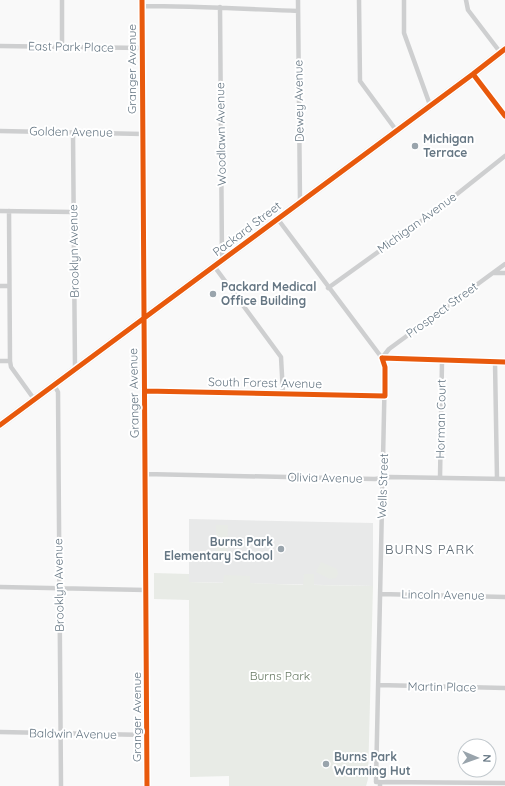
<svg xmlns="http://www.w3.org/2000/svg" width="505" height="786" viewBox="0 0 505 786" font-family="Quicksand,sans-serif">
	<rect width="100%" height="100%" fill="#f9f9f9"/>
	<path fill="#e8e9e9" d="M189 519 373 523V586L189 582Z"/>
	<path fill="#e8ebe6" d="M216 525H228L227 553H216Z
		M321 562 337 569 338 574 336 578 330 579 316 572Z
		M154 573 189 574V582L223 583 224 575 250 576V583L303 585 304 574H314V585L373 586 368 779 366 786H229V776L190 777 189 600 154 599Z"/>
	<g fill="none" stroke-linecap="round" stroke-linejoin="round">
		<g stroke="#d5d6d7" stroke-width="8">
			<path id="secondary" d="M0 425 473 74 505 49"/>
		</g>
		<path stroke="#cecfd0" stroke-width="4.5" d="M62 0V47
			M142 0 147 786
			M298 0 300 202
			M359 0 360 81 396 130
			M404 0V33L430 105
			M466 0 468 10 500 52
			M142 6C194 6 246 9 298 11
			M220 7 222 260
			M0 46 142 48
			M473 74 505 116
			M0 131 143 134
			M73 133 75 369
			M0 211 73 212
			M9 211 10 361 11 367 34 399
			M277 218 382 358 385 367 376 782H380V786
			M214 266 281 357 283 394
			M493 273H505
			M0 286H9
			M328 288 442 206 505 156
			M382 358 389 349 505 264
			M382 358 505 362
			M0 361H10
			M495 362 497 479
			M54 385 58 392 61 786
			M145 391 385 396
			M145 474 375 479 390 477 505 479
			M440 478 442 361
			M0 587 146 590
			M380 594 505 597
			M378 685 505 688
			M0 732 147 735
			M380 782 505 783"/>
		<use href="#secondary" stroke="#e1e2e2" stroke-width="6"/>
		<g stroke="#fff" stroke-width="8">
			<path id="cycleway" d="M142 0 147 786
				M473 74 505 116
				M382 358 505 362
				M145 391 385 396V367L382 358
				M0 425 473 74 505 49"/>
		</g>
		<use href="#cycleway" stroke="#e8590c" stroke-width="5"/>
	</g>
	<g fill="#99a4ac" stroke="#fff" stroke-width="1.5">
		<circle cx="415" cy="146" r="4"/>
		<circle cx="213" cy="294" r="4"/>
		<circle cx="281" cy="549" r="4"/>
		<circle cx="326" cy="764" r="4"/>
	</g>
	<g text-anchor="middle" stroke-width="4" stroke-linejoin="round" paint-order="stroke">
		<g font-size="12" fill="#657683" stroke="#fff">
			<text transform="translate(71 47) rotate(1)" y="4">East Park Place</text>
			<text transform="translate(132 69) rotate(-90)" y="4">Granger Avenue</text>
			<text transform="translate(299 101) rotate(-91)" y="4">Dewey Avenue</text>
			<text transform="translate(71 132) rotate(1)" y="4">Golden Avenue</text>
			<text transform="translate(221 134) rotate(-91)" y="4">Woodlawn Avenue</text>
			<text transform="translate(417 223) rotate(-36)" y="4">Michigan Avenue</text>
			<text transform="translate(247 229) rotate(-37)" y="4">Packard Street</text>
			<text transform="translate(74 251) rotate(-91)" y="4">Brooklyn Avenue</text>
			<text transform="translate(442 310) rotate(-36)" y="4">Prospect Street</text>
			<text transform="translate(265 383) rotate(1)" y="4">South Forest Avenue</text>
			<text transform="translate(134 393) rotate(-91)" y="4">Granger Avenue</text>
			<text transform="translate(441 419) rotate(-89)" y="4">Horman Court</text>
			<text transform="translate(325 478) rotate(1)" y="4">Olivia Avenue</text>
			<text transform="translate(383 486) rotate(-88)" y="4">Wells Street</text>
			<text transform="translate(59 585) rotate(-91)" y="4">Brooklyn Avenue</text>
			<text transform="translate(443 595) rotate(1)" y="4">Lincoln Avenue</text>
			<text transform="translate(442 687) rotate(1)" y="4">Martin Place</text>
			<text transform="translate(137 717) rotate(-90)" y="4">Granger Avenue</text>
			<text transform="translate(73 734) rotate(1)" y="4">Baldwin Avenue</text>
		</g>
		<g font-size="12" font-weight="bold" fill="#657683" stroke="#fff" text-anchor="start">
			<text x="423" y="143">Michigan<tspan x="423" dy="14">Terrace</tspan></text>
			<text x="221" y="291">Packard Medical<tspan x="221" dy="14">Office Building</tspan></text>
			<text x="273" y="546" text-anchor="end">Burns Park<tspan x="273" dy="14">Elementary School</tspan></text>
			<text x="334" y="761">Burns Park<tspan x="334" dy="14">Warming Hut</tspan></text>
		</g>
		<g font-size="12" fill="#687a64" stroke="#fff">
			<text x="280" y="680">Burns Park</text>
		</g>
		<g font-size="13" letter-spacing="1" fill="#57646e" stroke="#fff">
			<text x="430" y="554">BURNS PARK</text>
		</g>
	</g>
	<g transform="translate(477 758) rotate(92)"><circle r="19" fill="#ffffff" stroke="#c1c8cd"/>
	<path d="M0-3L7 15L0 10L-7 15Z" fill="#99a4ac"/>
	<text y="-6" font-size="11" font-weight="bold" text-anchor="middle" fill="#657683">N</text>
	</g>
</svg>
